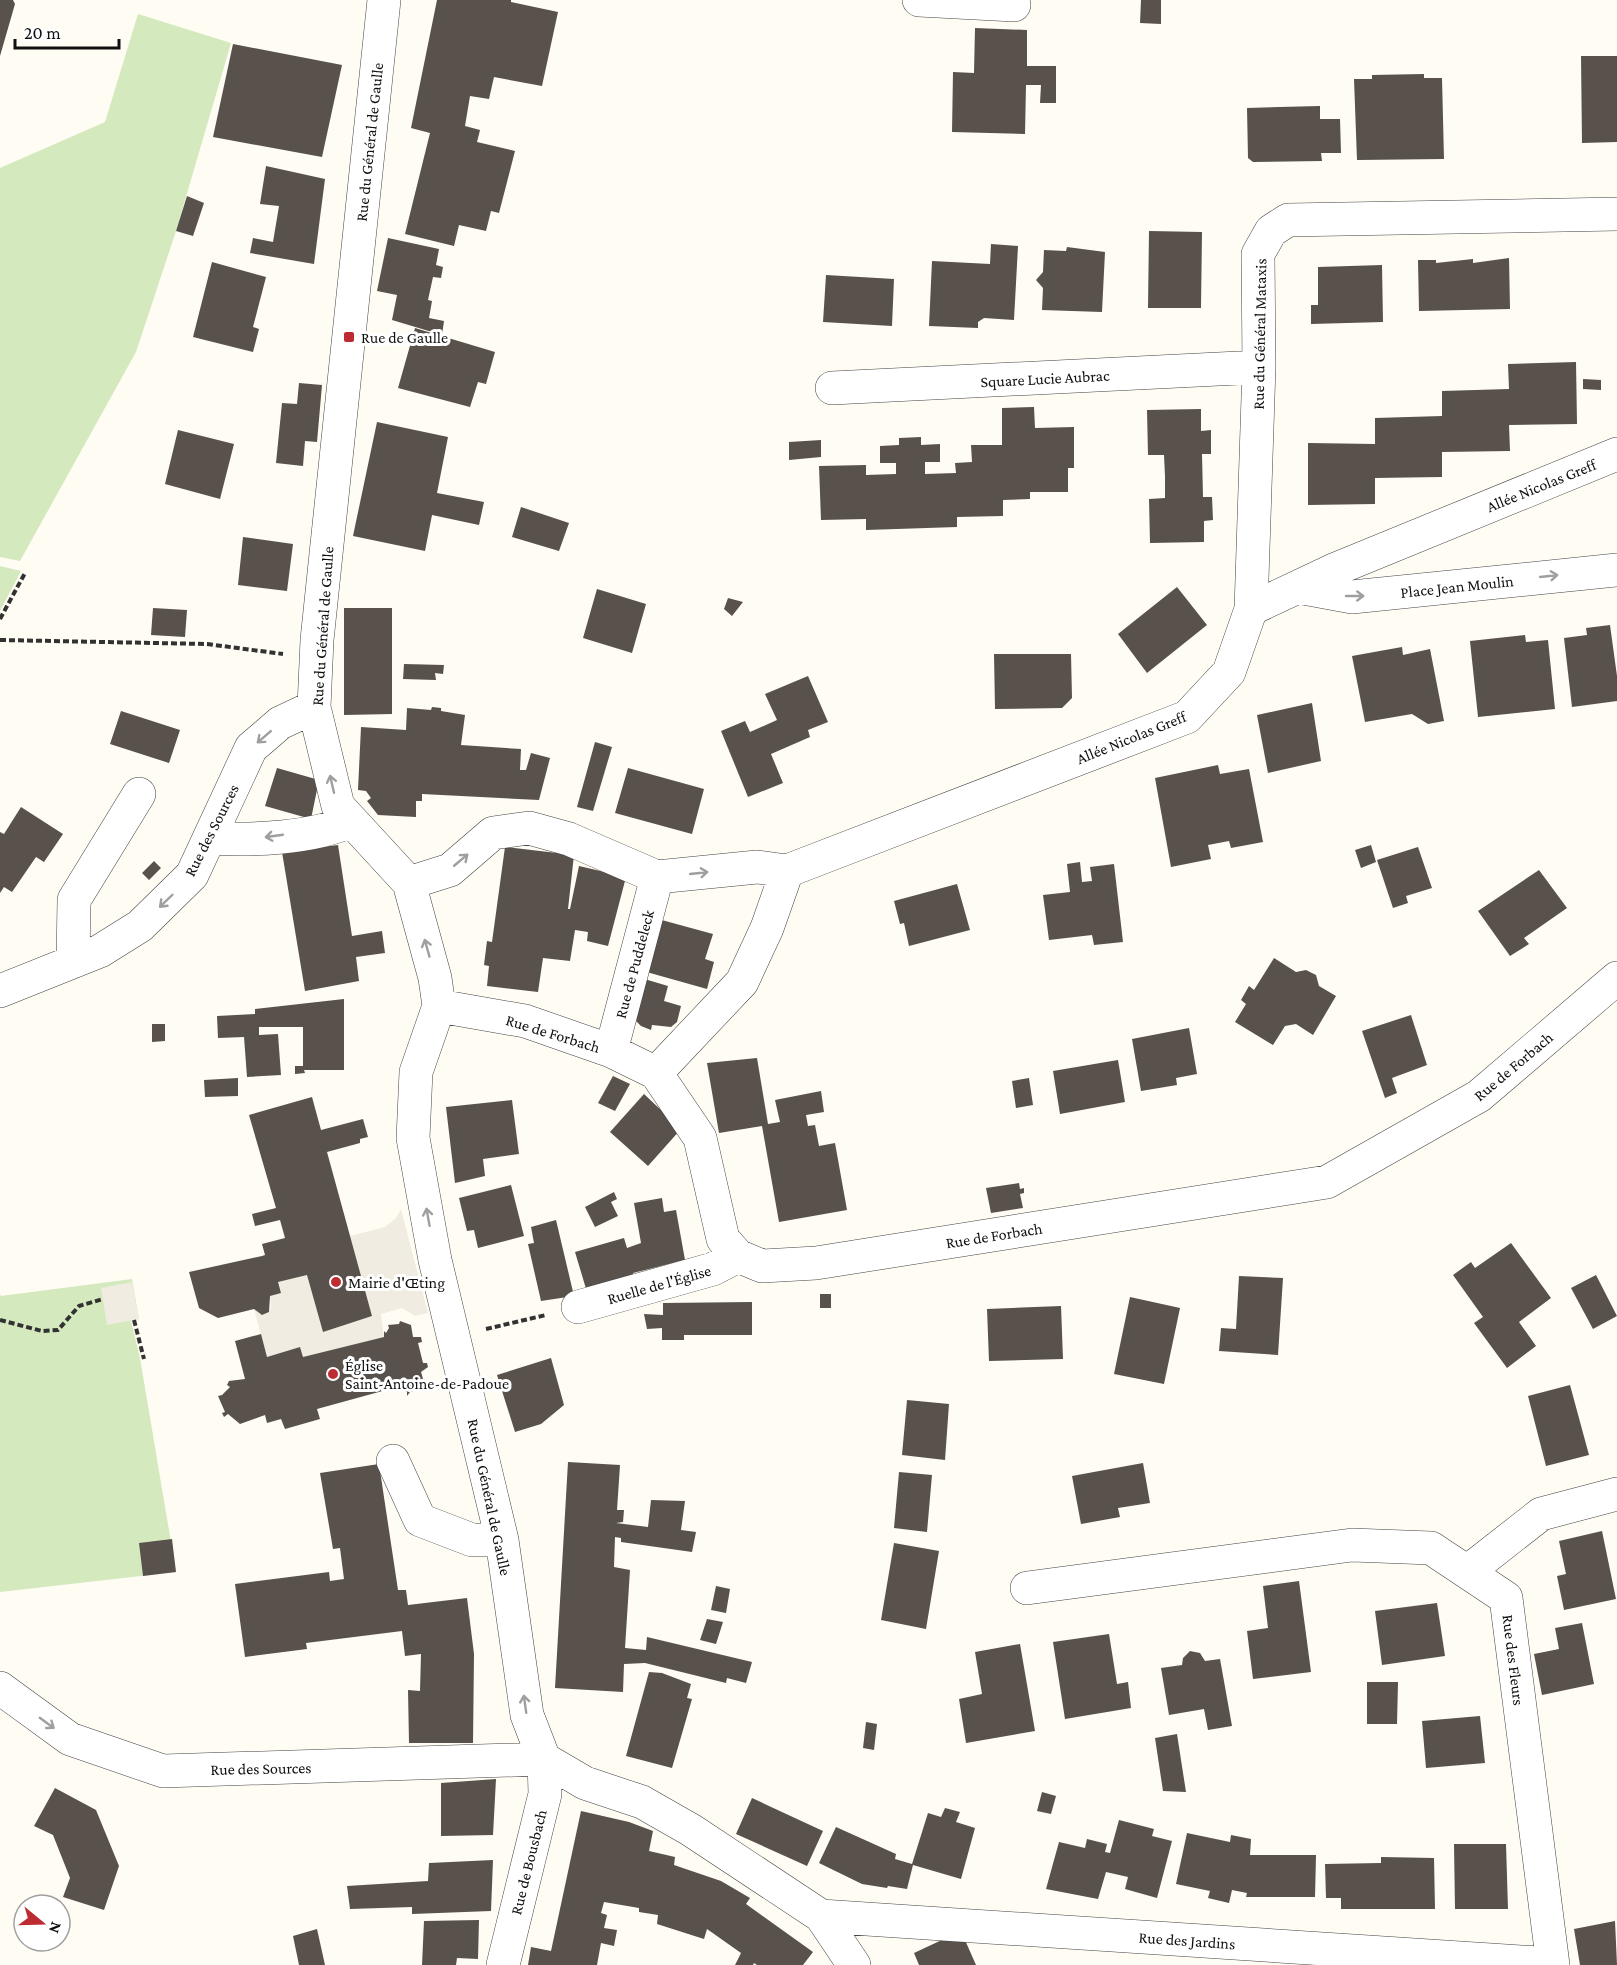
<svg xmlns="http://www.w3.org/2000/svg" width="1617" height="1965" viewBox="0 0 1617 1965" font-family="'Crimson Pro',serif">
	<rect width="100%" height="100%" fill="#fffcf3"/>
	<path fill="#d4e9bd" d="M138 14 231 43 176 231 136 352 20 561 0 557V168L105 122Z
		M0 566 21 571 0 611Z
		M132 1279 139 1319 131 1321 140 1358 176 1572 0 1592V1294L1 1296Z"/>
	<path fill="#f0ece1" d="M401 1209 428 1313 415 1316 402 1308 381 1314 384 1337 303 1357 300 1347 267 1357 254 1309 262 1315 269 1312 271 1307 270 1296 281 1293 278 1282 307 1275 323 1331 372 1316 350 1236 385 1227 396 1218Z
		M132 1282 139 1319 107 1325 101 1288Z"/>
	<path fill="#58514c" d="M0 0H13L15 4 0 56Z
		M437 0H511V2L558 12 542 86 494 77 489 99 470 96 465 126 480 130 477 142 515 151 499 213 491 211 486 231 459 225 454 246 405 234 430 133 411 128Z
		M1141 0H1161V24L1140 23Z
		M975 28 1027 30V66H1056V103H1040L1041 85H1026L1025 134 952 132 953 72 974 73Z
		M233 44 342 65 322 157 213 137Z
		M1581 56H1617V142L1582 143Z
		M1424 74V78H1442L1444 159 1357 160 1354 79H1372V75Z
		M1320 106V119H1340L1341 153H1321L1322 161 1253 162 1248 158 1247 108Z
		M266 166 325 179 314 264 250 253 253 238 273 242 279 206 260 204Z
		M187 196 204 203 193 236 176 231Z
		M1149 231 1202 232 1201 308H1148Z
		M388 238 439 249 436 265 443 267 441 278 433 277 428 300 432 301 429 318 444 321 442 335 392 320 397 295 377 291Z
		M991 244 1018 246 1014 320 984 318 978 322V328L929 326 932 261 990 264Z
		M1067 247 1105 252 1102 312 1042 310 1043 288 1036 280 1043 272 1044 250 1066 251Z
		M1509 258 1510 309 1419 311 1418 260H1436V263L1473 259V263Z
		M212 262 266 277 253 327 259 329 253 352 193 337Z
		M1382 265 1383 322 1311 324V305H1318V267Z
		M826 275 894 279 892 326 823 322Z
		M415 328 495 352 486 384 478 382 470 407 398 388Z
		M1576 362 1577 424 1509 425 1510 451 1442 452V477L1375 478V504L1308 505V443L1375 444V418L1442 416V391L1509 389 1508 364Z
		M1583 379 1601 380V390L1583 389Z
		M299 383 322 385 317 442 305 441 303 466 276 463 282 403 297 404Z
		M1034 407 1035 428 1074 427V468H1068V492H1030V499L1003 500V516L957 517V527L866 530V519L821 520 819 466 866 465V475L896 474V463H880V446L899 445V438L921 437V445L940 444V462H925V474L956 473 955 463 972 462 971 445H1002V408Z
		M1201 409V431L1211 430V454H1202L1203 497H1212L1213 520 1204 521V542L1150 543 1149 499 1165 498V476L1164 455H1148L1147 410Z
		M377 422 448 437 437 493 484 502 479 525 432 515 425 551 353 536Z
		M178 430 234 444 220 499 165 484Z
		M821 440V457L789 460V442Z
		M521 507 569 523 559 551 512 537Z
		M243 537 293 544 287 591 238 585Z
		M1177 587 1207 625 1147 673 1118 634Z
		M597 589 646 604 632 653 583 638Z
		M728 598 743 602 732 616 724 609Z
		M153 608 187 610 185 637 151 635Z
		M344 608H392V714L344 715Z
		M1610 625 1617 676V701L1572 707 1564 638 1587 635 1586 628Z
		M1525 635 1526 642 1548 640 1555 709 1478 717 1470 641Z
		M1402 647 1403 655 1430 649 1444 721 1428 724 1412 714 1365 722 1352 656Z
		M994 654H1071L1072 698 1062 708 995 709Z
		M404 664 444 665 443 674 435 673 436 680 403 679Z
		M808 676 828 722 808 730 810 737 771 754 783 783 748 797 721 731 745 721 750 732 777 720 765 694Z
		M1312 703 1321 761 1268 773 1257 715Z
		M432 707 441 708V711L465 715 461 745 521 749 520 770H526L531 753 550 758 539 800 422 794V801H416V817L378 815 367 801 371 798 366 791 358 790 361 727 406 730 407 708 431 710Z
		M121 711 180 730 169 763 110 744Z
		M595 742 612 747 593 811 577 807Z
		M1218 765 1220 774 1249 769 1263 842 1231 848 1229 841 1208 845 1211 859 1171 867 1155 778Z
		M277 768 319 780 311 819 265 806Z
		M628 768 704 789 692 834 615 813Z
		M21 807 63 834 44 862 36 857 12 892 4 887 0 893V832L4 834Z
		M338 845 352 936 382 931 385 953 356 957 359 981 305 991 282 852Z
		M1371 845 1376 862 1361 868 1355 850Z
		M505 847 574 855 568 909H570L579 866 626 877 608 946 587 941 588 932 575 930 570 961 543 958 538 992 487 986 489 966 484 965 487 941 492 942Z
		M1418 847 1432 888 1406 896 1408 903 1393 908 1377 860Z
		M154 861 161 868 149 880 142 873Z
		M1080 862 1082 882 1092 881 1090 867 1114 864 1123 942 1094 945 1092 935 1049 940 1043 895 1070 892 1067 864Z
		M1539 870 1567 908 1524 938 1529 944 1510 956 1478 911Z
		M957 884 970 930 909 946 904 923 900 924 894 901Z
		M658 919 713 934 705 959 714 962 707 989 643 971Z
		M1274 958 1296 972 1306 970 1316 975 1319 986 1336 996 1313 1035 1296 1024 1285 1026 1273 1045 1235 1022 1246 1004 1241 1000 1249 986 1254 990Z
		M641 978 668 986 664 1001 681 1006 677 1022 671 1027 652 1025 651 1030 641 1026 634 1019Z
		M344 999V1070H304L305 1073 295 1074V1066H303V1027H259V1035L278 1034 281 1075 247 1077 244 1037 218 1038 217 1016 255 1014V1009Z
		M1411 1015 1427 1065 1392 1078 1397 1093 1385 1098 1362 1031Z
		M152 1024H165V1041L152 1042Z
		M1189 1028 1197 1074 1176 1078 1177 1085 1141 1091 1132 1039Z
		M757 1058 768 1124 780 1122 775 1100 821 1091 824 1112 806 1115 808 1126 815 1125 819 1146 835 1143 847 1210 779 1222 762 1126 719 1133 707 1063Z
		M1118 1060 1125 1102 1060 1114 1053 1071Z
		M613 1076 630 1084 615 1111 598 1103Z
		M238 1078V1096L205 1097 204 1080Z
		M1029 1078 1033 1105 1016 1108 1012 1081Z
		M644 1094 681 1129 648 1166 610 1132Z
		M312 1097 321 1130 363 1119 368 1137 360 1139V1143L327 1152 372 1316 323 1332 307 1275 278 1282 281 1293 270 1296 269 1312 262 1315 254 1309 218 1318 199 1308 189 1272 262 1256 265 1255 262 1244 285 1238 280 1220 255 1226 252 1214 276 1208 249 1115Z
		M512 1100 519 1154 483 1159 485 1176 455 1183 446 1107Z
		M1019 1183 1020 1189 1024 1188V1193L1020 1194 1023 1208 991 1213 986 1188Z
		M511 1185 524 1236 478 1248 474 1230 467 1231 459 1198Z
		M614 1192 617 1199 611 1202 618 1216 595 1227 585 1207Z
		M662 1198 664 1212 676 1210 685 1260 633 1273 634 1279 587 1292 575 1252 624 1238 627 1248 641 1243 634 1203Z
		M556 1220 574 1296 541 1301 528 1244 534 1243 531 1227Z
		M1511 1243 1551 1298 1519 1322 1536 1346 1507 1368 1474 1323 1483 1317 1453 1275 1471 1262 1475 1268Z
		M1596 1275 1617 1316 1593 1329 1571 1288Z
		M1239 1276 1283 1278 1278 1355 1219 1351 1221 1328 1236 1329Z
		M820 1294H831V1308H820Z
		M1130 1297 1180 1308 1164 1384 1114 1374Z
		M752 1302V1335H684V1340H662V1328L647 1329 644 1314 663 1315V1303Z
		M1061 1306 1063 1359 989 1361 987 1309Z
		M400 1321 411 1325 413 1337H421L422 1342 418 1343 423 1363H427L428 1367 421 1372 423 1379 426 1380 422 1383 420 1391 410 1392 407 1396V1392L397 1387 317 1409 320 1419 285 1429 281 1419 267 1423 265 1415 240 1424 228 1414 224 1417 222 1413 225 1412 218 1396 222 1395 230 1387 227 1385 229 1381 245 1379 235 1341 261 1334 267 1357 300 1347 303 1357 384 1337V1331L386 1333 389 1328 388 1325 399 1324Z
		M551 1358 564 1405 541 1424 515 1432 497 1375Z
		M1570 1385 1589 1455 1546 1466 1528 1396Z
		M907 1400 949 1404 945 1460 902 1455Z
		M568 1462 620 1465 617 1510H624L623 1522 616 1523 648 1527 651 1500 685 1501 681 1530 696 1532 692 1552 621 1542V1538L615 1537 614 1567 630 1570 625 1648 646 1650 647 1637 752 1662 746 1683 727 1678 726 1683 645 1663 624 1664 623 1692 555 1688Z
		M1143 1463 1150 1503 1118 1508 1120 1517 1081 1524 1072 1476Z
		M379 1464 398 1590H406L408 1605 467 1598 474 1654 473 1743H409L408 1690 420 1691 421 1654 405 1656 402 1631 306 1643 307 1649 245 1657 235 1584 329 1572 330 1581 344 1579 340 1548 333 1549 320 1473Z
		M899 1472 932 1475 927 1532 894 1528Z
		M1602 1531 1616 1599 1564 1610 1557 1576 1566 1574 1559 1541Z
		M172 1539 176 1572 143 1576 139 1543Z
		M894 1543 939 1551 926 1629 881 1620Z
		M1299 1581 1311 1672 1253 1679 1247 1631 1268 1628 1263 1586Z
		M716 1586 730 1589 726 1613 711 1610Z
		M1437 1603 1445 1656 1382 1665 1375 1611Z
		M707 1619 723 1622 716 1644 700 1640Z
		M1582 1623 1594 1684 1542 1695 1534 1654 1559 1649 1555 1628Z
		M1109 1634 1117 1684 1128 1682 1131 1708 1065 1719 1053 1642Z
		M1020 1644 1035 1731 966 1743 959 1699 982 1694 975 1652Z
		M1190 1651 1200 1653 1205 1661 1220 1659 1232 1726 1208 1730 1204 1709 1169 1715 1161 1668 1182 1665 1183 1658Z
		M649 1672 662 1673 691 1684 687 1698 692 1699 672 1768 626 1756Z
		M1367 1682H1398L1397 1724H1367Z
		M1480 1716 1485 1763 1426 1768 1422 1721Z
		M866 1722 877 1724 874 1750 863 1748Z
		M1177 1734 1186 1792 1163 1791 1155 1738Z
		M496 1779 493 1835 441 1836V1783Z
		M55 1788 96 1810 119 1866 104 1910 63 1897 70 1878 53 1835 34 1826Z
		M1042 1792 1056 1796 1051 1814 1037 1811Z
		M752 1798 823 1831 807 1866 736 1834Z
		M945 1808 960 1812 956 1822 975 1828 961 1879 913 1865 907 1889 888 1886 887 1888 862 1884 819 1863 836 1827 896 1854 895 1859 912 1864 928 1813 941 1817Z
		M581 1811 629 1822 653 1831 649 1851 675 1857 674 1865 721 1881 750 1898 746 1904 813 1952 803 1965H757L754 1963 753 1965H735L741 1953 707 1929 704 1939 657 1924 658 1915 639 1912V1908L604 1902 601 1913 607 1915 604 1928 617 1930 614 1946 601 1943 597 1965H528L531 1947 551 1951Z
		M1119 1820 1154 1829 1152 1836 1172 1841 1157 1898 1125 1889 1128 1877 1106 1872 1098 1899 1046 1889 1059 1842 1085 1848 1087 1839 1107 1844 1105 1852 1110 1853Z
		M1187 1833 1230 1842 1231 1835 1251 1839 1250 1855H1316L1315 1897H1246L1247 1893 1232 1890 1229 1903 1208 1898 1210 1891 1176 1884Z
		M1454 1844H1506L1508 1909H1455Z
		M1381 1857 1434 1858 1435 1909H1341V1898H1326L1325 1864 1381 1863Z
		M493 1860 491 1911 412 1914V1907L350 1909 347 1886 428 1881 429 1863Z
		M479 1920 478 1959 457 1958 456 1965H422L424 1921Z
		M1615 1921 1617 1965H1580L1574 1929Z
		M317 1929 325 1965H299L293 1936Z
		M961 1931 976 1965H919L914 1953Z"/>
	<g fill="none" stroke-linecap="round" stroke-linejoin="round">
		<g stroke="#434343" stroke-width="34">
			<path id="minor" d="M384 0 317 640 314 707 338 806 409 883 435 978 439 1006 416 1072 413 1138 435 1260 502 1540 527 1715 544 1759 585 1783 642 1802 691 1830 821 1916 854 1965
				M919 0 1014 5
				M832 388 1259 367
				M1298 587 1352 597 1617 570
				M1251 609 1259 367 1258 254 1271 231 1288 220 1617 214
				M210 838C253 841 312 838 351 821
				M409 883 450 870 493 833 529 828 569 839 657 877 757 867 787 871 1187 717 1229 672 1251 609 1336 569 1617 454
				M73 962 74 900 139 794
				M0 991 100 951 140 926 192 875 251 748 280 723 314 707
				M439 1006 525 1021 611 1051 656 1073 700 1138 723 1239 738 1256 762 1266 816 1263 1327 1182 1479 1096 1617 978
				M611 1051 657 877
				M656 1073 742 982 767 928 787 871
				M578 1307 713 1269 738 1256
				M393 1461 420 1520 472 1540H502
				M1467 1572 1541 1514 1617 1494
				M1027 1588 1352 1545 1431 1548 1506 1598 1553 1965
				M0 1688 70 1739 163 1771 544 1759
				M821 1916 1553 1964
				M503 1965 545 1794 544 1759"/>
		</g>
		<path stroke="#323232" stroke-width="4" stroke-dasharray="6 3" stroke-linecap="butt" d="M0 619 25 573
			M0 640 207 644 283 654
			M0 1320 42 1331 58 1330 79 1306 103 1299
			M134 1320 144 1359
			M486 1329 546 1315"/>
		<use href="#minor" stroke="#fff" stroke-width="33"/>
	</g>
	<defs><path id="oneway-shaft" d="M-6 0H5M1.5-3L5.5 0L1.5 3" fill="none" stroke-width="1.6" stroke-linecap="round" stroke-linejoin="round" transform="scale(1.5)"/></defs>
	<g stroke="#9f9f9f">
		<use href="#oneway-shaft" transform="translate(1549 576) rotate(-6)"/>
		<use href="#oneway-shaft" transform="translate(1355 596)"/>
		<use href="#oneway-shaft" transform="translate(264 737) rotate(139)"/>
		<use href="#oneway-shaft" transform="translate(332 784) rotate(-103)"/>
		<use href="#oneway-shaft" transform="translate(274 836) rotate(172)"/>
		<use href="#oneway-shaft" transform="translate(461 860) rotate(-40)"/>
		<use href="#oneway-shaft" transform="translate(699 873) rotate(-6)"/>
		<use href="#oneway-shaft" transform="translate(166 901) rotate(136)"/>
		<use href="#oneway-shaft" transform="translate(427 948) rotate(-106)"/>
		<use href="#oneway-shaft" transform="translate(428 1217) rotate(-100)"/>
		<use href="#oneway-shaft" transform="translate(525 1704) rotate(-98)"/>
		<use href="#oneway-shaft" transform="translate(47 1723) rotate(36)"/>
	</g>
	<g fill="#bd2b33" stroke="#fff" stroke-width="2">
		<rect x="343" y="331" width="12" height="12" rx="3"/>
		<circle cx="336" cy="1282" r="6"/>
		<circle cx="333" cy="1374" r="6"/>
	</g>
	<g text-anchor="middle" stroke-width="6" stroke-linejoin="round" paint-order="stroke">
		<g font-size="16" fill="#101010" stroke="#fff">
			<text transform="translate(369 142) rotate(-84)" y="6">Rue du Général de Gaulle</text>
			<text transform="translate(1259 334) rotate(-89)" y="6">Rue du Général Mataxis</text>
			<text transform="translate(1045 378) rotate(-3)" y="6">Square Lucie Aubrac</text>
			<text transform="translate(1541 485) rotate(-22)" y="6">Allée Nicolas Greff</text>
			<text transform="translate(1457 586) rotate(-6)" y="6">Place Jean Moulin</text>
			<text transform="translate(322 626) rotate(-86)" y="6">Rue du Général de Gaulle</text>
			<text transform="translate(1131 737) rotate(-22)" y="6">Allée Nicolas Greff</text>
			<text transform="translate(211 830) rotate(-63)" y="6">Rue des Sources</text>
			<text transform="translate(634 964) rotate(-75)" y="6">Rue de Puddeleck</text>
			<text transform="translate(553 1033) rotate(17)" y="6">Rue de Forbach</text>
			<text transform="translate(1513 1066) rotate(-40)" y="6">Rue de Forbach</text>
			<text transform="translate(994 1235) rotate(-9)" y="6">Rue de Forbach</text>
			<text transform="translate(659 1284) rotate(-16)" y="6">Ruelle de l'Église</text>
			<text transform="translate(490 1497) rotate(78)" y="6">Rue du Général de Gaulle</text>
			<text transform="translate(1514 1660) rotate(83)" y="6">Rue des Fleurs</text>
			<text transform="translate(261 1768) rotate(-1)" y="6">Rue des Sources</text>
			<text transform="translate(528 1862) rotate(-76)" y="6">Rue de Bousbach</text>
			<text transform="translate(1187 1940) rotate(4)" y="6">Rue des Jardins</text>
		</g>
		<g font-size="16" fill="#101010" stroke="#fff" text-anchor="start">
			<text x="361" y="343">Rue de Gaulle</text>
			<text x="348" y="1288">Mairie d'Œting</text>
			<text x="345" y="1371">Église<tspan x="345" dy="18">Saint-Antoine-de-Padoue</tspan></text>
		</g>
	</g>
	<g transform="translate(42 1923) rotate(109)"><circle r="28" fill="#ffffff" stroke="#9f9f9f" stroke-width="1.5"/>
	<path d="M0-4.5L10 22L0 15L-10 22Z" fill="#bd2b33"/>
	<text y="-9" font-size="16" font-weight="bold" text-anchor="middle" fill="#101010">N</text>
	</g>
	<path d="M15 39v9h104v-9" fill="none" stroke="#101010" stroke-width="3"/>
	<text x="24" y="39" font-size="18" fill="#101010" stroke="#ffffff" stroke-width="4.5" paint-order="stroke">20 m</text>
</svg>
